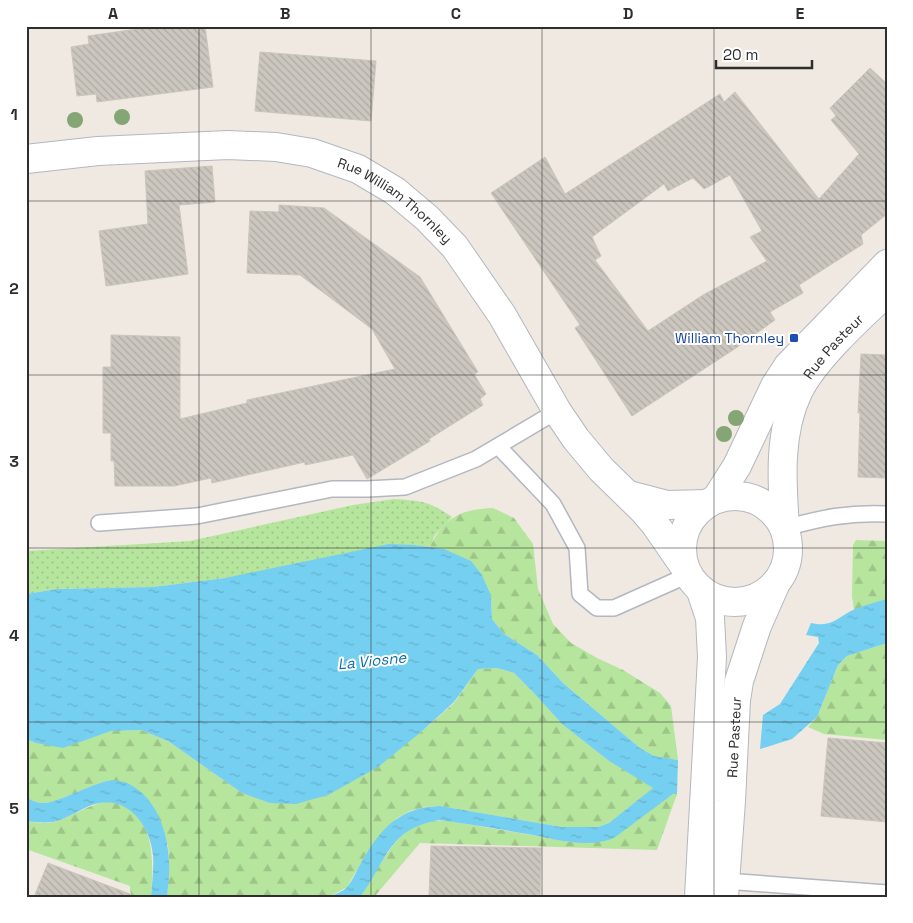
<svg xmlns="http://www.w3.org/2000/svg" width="913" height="923" viewBox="0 0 913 923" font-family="'Space Grotesk',sans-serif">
	<defs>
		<pattern id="grass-dots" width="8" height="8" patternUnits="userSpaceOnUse" patternTransform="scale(1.25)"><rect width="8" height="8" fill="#b6e59e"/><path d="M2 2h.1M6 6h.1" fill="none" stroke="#9dc588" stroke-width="1.8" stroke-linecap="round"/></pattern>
		<pattern id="forest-firs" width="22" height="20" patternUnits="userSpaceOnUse" patternTransform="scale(1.25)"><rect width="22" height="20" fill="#b6e59e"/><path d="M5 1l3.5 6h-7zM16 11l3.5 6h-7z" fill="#9dc588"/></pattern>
		<pattern id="water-ripples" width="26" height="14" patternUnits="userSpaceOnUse" patternTransform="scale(1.25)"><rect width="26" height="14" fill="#75cff0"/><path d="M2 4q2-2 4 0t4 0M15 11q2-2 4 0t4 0" fill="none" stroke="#66b2ce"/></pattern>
		<pattern id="building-back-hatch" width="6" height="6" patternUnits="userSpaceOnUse" patternTransform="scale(1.25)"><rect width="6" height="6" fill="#cbc7bf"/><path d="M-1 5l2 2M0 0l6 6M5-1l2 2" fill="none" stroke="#afaba4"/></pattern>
	</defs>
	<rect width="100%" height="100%" fill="#efe9e1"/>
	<path fill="url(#grass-dots)" d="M394 499C422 501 429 501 452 517L435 535 430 547 414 545 225 578 153 587 57 589 26 594V551L190 541 353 505Z"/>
	<path fill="url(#forest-firs)" d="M493 508 514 518 533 544 538 589 553 624 571 643 597 658 623 670 660 693 671 706 678 760 654 756 640 748 563 683 537 655 504 634 492 619 491 596 430 547C444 517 462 509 493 508Z
		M856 540 887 541V599L854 610 852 596 853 545Z
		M887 643V740L824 734 808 727 817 717 838 665 847 656Z
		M497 668 514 673 532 691 562 724 609 761 654 788 609 823 598 827H562L440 806 425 807 410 811 397 818 368 851 347 887 329 897H167L169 863 168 845 112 780C91 783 58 804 41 803 36 803 31 799 26 798V739L36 743 93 737 111 731 141 730 168 741 242 793 421 732 454 703 478 669Z
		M673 794H677L657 850 420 843 374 897H360C385 862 397 815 450 821L571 842 663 801Z
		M106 802C156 805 154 860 151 897H131L130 886 26 849V821C35 822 45 824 54 822 72 817 87 805 106 802Z"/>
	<path fill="url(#water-ripples)" d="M389 544 414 545 444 549 471 561 482 575 491 596 492 619 504 634 537 655 563 683 640 748 654 756 678 760 677 794H673L614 838C588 849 554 839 527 834 498 829 469 824 439 820 387 829 387 862 360 897H329C335 894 342 892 346 888 353 881 357 869 362 861 381 828 400 807 440 806L562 827H598L609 823 653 788 609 761 562 724 532 691 514 673 497 668 478 669 454 702 421 732 378 767 328 795 296 804 270 803 242 793 168 741 141 730 111 731 63 748 36 743 26 739V594L57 589 153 587 225 578Z
		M887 599V643L847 656 838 665 817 717 792 739 760 749 763 715 780 704 819 643 818 637 806 635 811 623C833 628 837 617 855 609 865 605 876 602 887 599Z
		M112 780C117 781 123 781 127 783 156 796 168 832 169 862 170 873 168 885 167 897H151C152 883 154 869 153 855 150 825 128 795 95 804 81 808 68 819 53 822 44 823 35 822 26 821V798C31 799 36 803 41 803 58 804 91 783 112 780Z"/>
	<path fill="url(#building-back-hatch)" stroke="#cbc5ba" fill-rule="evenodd" d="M158 26H205L213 87 97 102 96 94 77 96 71 47 89 44 88 36Z
		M260 52 376 61 371 121 255 111Z
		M870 68 887 84V214L861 235 863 244 799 285 803 293 770 312 775 320 736 348 632 416 575 328 580 325 491 193 545 157 565 194 720 94 724 102 735 92 819 199 859 154 831 120 836 116 830 108ZM730 175 762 231 750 237 767 261 703 295 648 331 595 260 601 256 592 237 664 184 668 191 693 178 704 189Z
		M212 166 215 202 179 205 188 274 106 286 99 231 148 224 145 171Z
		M279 205 324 208 420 277 478 372 474 374 486 394 480 399 483 405 429 439 430 441 367 479 353 455 305 465V462L212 483 211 478 174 486H115L114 461H111V433H103V367H111V335L180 337V419L247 403V400L395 369 372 329 300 275 247 273 250 211 279 212Z
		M861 354 887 355V478L858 477 860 413H858Z
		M828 738 887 743V822L821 816Z
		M431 846 541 848 540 897H429Z
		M48 863 130 894V897H34Z"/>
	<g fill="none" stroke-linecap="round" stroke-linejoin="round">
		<g stroke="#b4b7c1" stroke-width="18">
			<path id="lane" d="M498 446 553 504 577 548 580 594 597 608H614L688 575
				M99 523 197 516 332 489H367L405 487 476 459 557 411
				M785 528C821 518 849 512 887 514
				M725 881 887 893"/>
		</g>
		<g stroke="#b4b7c1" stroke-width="30">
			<g id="secondary">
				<path id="s1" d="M26 159 98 151 228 145 276 147 312 153 358 169 395 191 427 218 455 247 502 315 557 411 576 439 601 469 643 510 655 524 684 566"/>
				<path d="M629 495 667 505 707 504"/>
				<circle cx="735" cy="549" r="53"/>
				<path d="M716 499 737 466 775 386 788 366 887 264"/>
				<path id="s2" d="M785 528C782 483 778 434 798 392 814 359 859 318 887 292"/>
				<path d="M699 897 712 657 710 618 701 591"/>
				<path id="s3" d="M724 897 731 801 736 700 739 681 757 626 775 585"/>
			</g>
		</g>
		<use href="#lane" stroke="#fff" stroke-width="15"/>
		<use href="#secondary" stroke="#fff" stroke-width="28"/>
	</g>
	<g fill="#84a574">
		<circle cx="122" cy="117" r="8"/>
		<circle cx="75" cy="120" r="8"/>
		<circle cx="736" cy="418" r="8"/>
		<circle cx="724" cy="434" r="8"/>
	</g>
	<path fill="none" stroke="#2e2e2e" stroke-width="1" stroke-opacity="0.55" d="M199 26V897M371 26V897M542 26V897M714 26V897M26 201H887M26 375H887M26 548H887M26 722H887"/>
	<rect fill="#1a4fb4" stroke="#fff" stroke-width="2" x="789" y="333" width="10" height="10" rx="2.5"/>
	<g text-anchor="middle" stroke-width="4" stroke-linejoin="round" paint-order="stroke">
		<g font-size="14" fill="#2e2e2e" stroke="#fff">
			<text dy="5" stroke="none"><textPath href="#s1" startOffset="384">Rue William Thornley</textPath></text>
			<text dy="5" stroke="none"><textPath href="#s2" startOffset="196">Rue Pasteur</textPath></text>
			<text dy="5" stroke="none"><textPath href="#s3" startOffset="160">Rue Pasteur</textPath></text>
		</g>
		<g font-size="14" fill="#164399" stroke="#fff" text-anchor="end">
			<text x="784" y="343">William Thornley</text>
		</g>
		<g font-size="15" font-style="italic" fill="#0d6fa3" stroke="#fff">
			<text transform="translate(372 661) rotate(-6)" y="5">La Viosne</text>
		</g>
	</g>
	<rect width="913" height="923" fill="none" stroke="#ffffff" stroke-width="55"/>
	<path d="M716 60v8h96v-8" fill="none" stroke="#2e2e2e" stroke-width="2.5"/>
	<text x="723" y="60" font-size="15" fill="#2e2e2e" stroke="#ffffff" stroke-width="4" paint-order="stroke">20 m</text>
	<rect x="28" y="28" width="858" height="868" fill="none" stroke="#2e2e2e" stroke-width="2"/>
	<g font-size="16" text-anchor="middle" font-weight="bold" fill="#2e2e2e">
		<text x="113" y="19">A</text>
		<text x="285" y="19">B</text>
		<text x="456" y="19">C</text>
		<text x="628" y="19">D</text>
		<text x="800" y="19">E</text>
		<text x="14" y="120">1</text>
		<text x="14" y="294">2</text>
		<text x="14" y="467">3</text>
		<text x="14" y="641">4</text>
		<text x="14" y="814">5</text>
	</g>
</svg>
